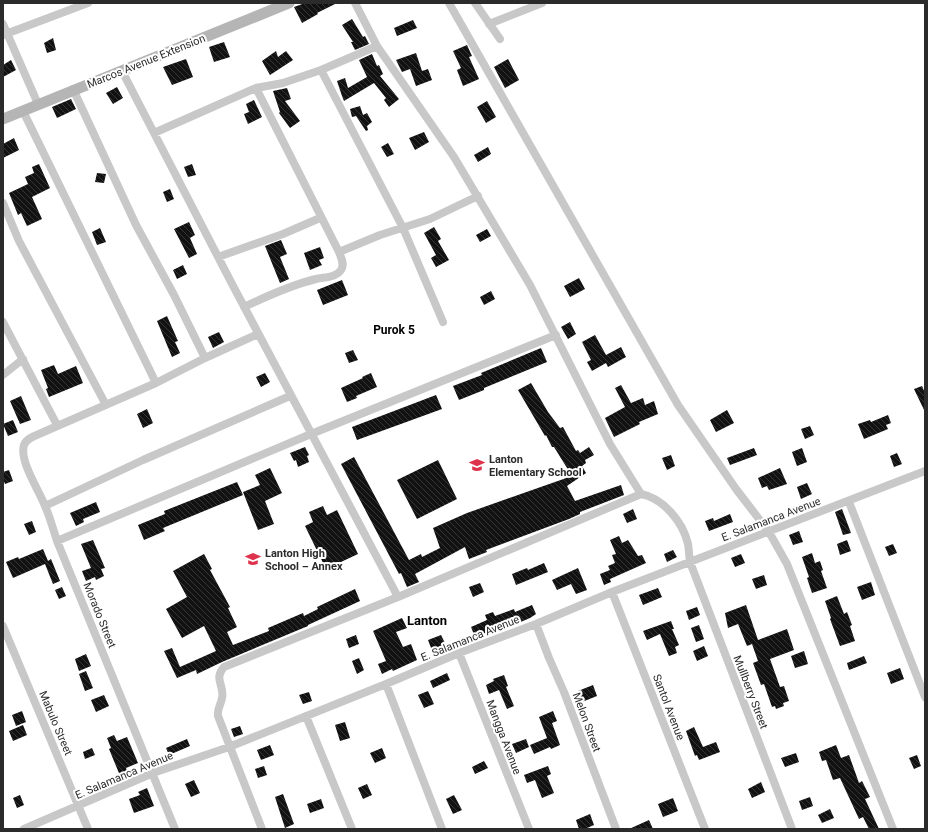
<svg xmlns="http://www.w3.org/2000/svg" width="928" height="832" viewBox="0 0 928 832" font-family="Roboto,sans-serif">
	<defs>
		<pattern id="building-back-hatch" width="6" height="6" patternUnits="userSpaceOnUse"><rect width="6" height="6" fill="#121212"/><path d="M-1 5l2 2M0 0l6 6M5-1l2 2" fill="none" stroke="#353535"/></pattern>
	</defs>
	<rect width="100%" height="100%" fill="#fff"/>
	<path fill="url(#building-back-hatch)" d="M305 3H337L317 13 318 14 302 23 294 7Z
		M352 19 363 37 365 36 369 44 355 50 351 42H353L342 25Z
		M413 20 417 28 397 36 394 28Z
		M53 38 56 50 47 53 44 43Z
		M224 42 230 57 214 62 209 47Z
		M467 45 472 56 469 57 479 79 463 86 457 70 461 68 453 51Z
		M276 51 278 57 286 51 293 60 270 75 262 61Z
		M416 53 422 71 428 69 432 80 416 86 410 69 402 72 396 60Z
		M372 54 377 66 379 65 383 74 380 76 399 99 389 107 384 100 386 98 374 83 344 101 342 96 337 81 345 78 348 88 367 77 359 60Z
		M186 59 193 77 172 85 163 67Z
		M508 59 519 80 505 88 494 67Z
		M11 60 16 70 3 77V65Z
		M117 87 123 98 113 104 106 93Z
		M287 88 291 99 285 101 300 121 290 128 279 113 280 112 273 91Z
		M71 99 76 109 57 118 52 107Z
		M254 100 262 117 248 124 244 114 249 112 246 104Z
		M487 101 496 117 486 123 477 107Z
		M360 106 363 115 367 113 372 122 367 126 368 130 366 131 356 116 352 117 350 109Z
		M424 132 429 142 415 150 409 138Z
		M14 138 19 150 3 158V144Z
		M388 143 394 154 387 157 381 147Z
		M488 147 491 154 478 162 474 155Z
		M39 164 50 188 32 197 42 219 27 226 21 213 18 215 9 193 28 184 25 177 34 173 32 167Z
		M192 164 196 175 188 177 184 167Z
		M97 173 106 174 104 183 95 182Z
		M170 189 174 199 167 202 163 192Z
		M189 222 195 235 190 238 197 254 189 258 174 229Z
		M434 227 441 239 438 241 449 260 436 267 431 258 436 255 424 233Z
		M100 228 106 242 97 245 92 232Z
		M487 229 491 236 480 242 476 235Z
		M281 240 287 254 280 257 289 279 280 283 265 246Z
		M320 247 324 258 319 260 322 265 310 270 304 253Z
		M183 265 187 274 177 279 173 270Z
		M579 278 585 289 570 297 564 286Z
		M342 280 348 295 323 305 317 290Z
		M491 291 495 299 484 305 480 297Z
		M167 316 178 341 175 342 180 353 172 357 157 321Z
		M570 322 576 334 568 339 561 327Z
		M219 332 224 342 213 348 208 337Z
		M595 335 606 355 621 347 626 357 608 367 606 363 592 371 587 362 591 360 582 342Z
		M541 348 547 362 484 388V390L459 400 453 386 482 375 481 373Z
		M353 350 358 360 349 363 345 353Z
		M54 365 58 374 76 366 83 383 49 397 46 389 48 388 41 370Z
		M265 373 270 382 261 387 256 377Z
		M371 373 377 387 356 396 357 398 347 402 341 388 363 378 362 377Z
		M531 383 548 412 560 428 563 427 576 451 578 450 580 453 589 447 594 455 585 460 586 463 582 466 586 473 567 486 575 501 621 485 624 495 580 512V514L569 519 486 550 487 552 469 559 465 547 415 574 419 582 407 587 401 573 399 574 341 464 354 457 409 560 421 554 422 557 440 548 433 528 467 513 572 476 554 447H552L546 435 545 436 518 390Z
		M621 385 631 403 643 398 645 405 654 401 658 414 639 422 640 424 614 437 605 418 625 407 615 388Z
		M922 386 925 393V412L914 389Z
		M436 395 442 409 357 440 352 427Z
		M21 396 31 420 20 424 10 401Z
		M147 409 153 423 143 428 137 414Z
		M727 410 734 423 716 432 710 420Z
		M888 415 891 423 886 425 888 429 864 439 858 424 870 420 871 422Z
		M13 420 18 432 8 436 3 424Z
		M810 426 814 435 805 439 801 429Z
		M305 447 309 455 307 456 309 462 298 467 296 460 294 461 290 453Z
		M754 448 757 455 730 465 727 458Z
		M802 448 807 462 797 466 792 452Z
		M897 453 902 464 894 467 890 456Z
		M671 455 675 466 667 470 662 458Z
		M438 460 457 499 417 519 397 480Z
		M270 468 282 493 265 501 274 524 258 530 243 492 260 485 255 475Z
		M780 468 787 484 769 490 767 486 762 488 758 478Z
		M9 470 13 481 5 484 3 479V472Z
		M237 482 243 495 163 528 165 531 144 540 138 525 165 514 164 511Z
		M807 483 812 494 801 499 797 487Z
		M96 502 100 512 83 519 84 522 76 526 70 513Z
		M323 506 327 515 337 510 358 554 326 569 305 526 313 522 309 512Z
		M633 509 637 519 627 523 623 514Z
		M842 509 851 533 843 535 835 512Z
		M730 514 733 522 709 531 705 521 713 518 714 521Z
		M32 521 36 532 29 535 24 524Z
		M799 531 803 542 793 545 789 535Z
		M619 536 622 543 628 540 638 556 642 555 646 563 610 579 611 582 604 585 600 574 610 570 608 566 615 563 612 555 616 554 610 540Z
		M93 540 105 568 101 569 104 576 96 580 95 577 86 581 82 571 91 568 81 544Z
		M847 540 851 551 840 555 837 544Z
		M893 544 897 553 889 556 885 547Z
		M43 549 48 561 51 559 60 581 53 584 45 564 13 578 6 562 18 557 19 559Z
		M673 550 677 557 667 562 664 554Z
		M812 553 815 563 820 561 823 570 821 571 827 588 812 593 807 578 809 577 802 557Z
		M204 554 212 569 210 570 230 607 228 608 237 627 227 632 233 645 269 631 268 628 303 613 304 616 318 609 317 607 355 589 360 601 308 625V626L222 662 197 674 196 670 177 678 164 651 172 648 180 667 216 651 204 626 182 638 166 609 187 597 173 571Z
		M741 554 745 563 735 567 731 558Z
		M544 563 548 572 516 585 512 574 527 568 528 570Z
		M578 568 587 590 576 594 571 584 557 590 552 580Z
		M764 575 767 585 756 589 752 579Z
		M871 582 875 595 862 600 857 587Z
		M480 583 484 592 473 597 469 587Z
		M62 587 66 596 59 599 55 590Z
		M658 588 662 597 643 605 639 595Z
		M837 596 844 614 847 612 852 625 850 626 855 641 840 646 830 619 831 618 825 601Z
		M532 605 536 614 530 618 507 628V627L491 633 490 631 475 637 471 627 487 620 485 615 493 612 495 616 514 609 515 612Z
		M746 605 758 640 787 629 794 650 770 659 780 687 784 686 789 701 783 703 784 706 776 709 775 706 772 707 764 684 761 685 753 663 758 661 752 644 747 646 738 624 728 628 725 613Z
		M697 607 700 615 689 620 686 611Z
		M402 618 407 628 396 632 403 647 411 644 417 660 393 671 392 669 382 674 378 664 386 661 373 631Z
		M671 621 674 629H672L679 645 675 647 677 653 669 656 660 634 647 640 643 631Z
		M699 625 704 639 696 642 691 628Z
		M356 635 359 644 349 648 346 639Z
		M441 635 447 647 433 653 428 640Z
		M704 646 708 656 697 661 693 651Z
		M804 651 808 664 795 668 791 656Z
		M86 654 91 666 79 671 75 659Z
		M864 656 867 663 849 670 847 663Z
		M359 658 364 670 357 674 352 661Z
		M900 668 904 679 891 684 887 673Z
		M86 671 93 688 85 691 79 674Z
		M447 673 450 680 433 688 430 681Z
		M504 675 508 686 506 687 514 706 507 709 499 690 489 694 486 685 494 681 493 679Z
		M593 685 597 696 582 702 578 691Z
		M428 691 434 704 424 708 418 695Z
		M309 692 312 701 303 704 299 695Z
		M104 695 109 706 96 712 91 700Z
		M22 711 26 722 16 726 12 715Z
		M553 711 557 721 552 723 560 745 551 749 550 747 534 754 530 745 547 738 539 717Z
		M345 722 350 738 340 741 335 725Z
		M23 725 27 735 13 741 9 731Z
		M240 726 243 734 234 737 231 729Z
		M694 727 703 747 716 742 720 752 699 760 697 755 695 756 686 731Z
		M114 735 117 741 127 737 138 763 126 768 129 775 121 778 109 749 111 748 107 738Z
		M187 739 190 746 169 755 166 748Z
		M526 739 529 747 516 753 512 744Z
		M270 745 274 755 261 760 257 750Z
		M836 745 841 758 849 755 859 783 862 781 870 797 865 799 879 829H869L863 817 859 819 840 778 833 780 826 760 822 761 819 752Z
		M92 748 95 755 85 759 83 752Z
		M382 748 386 758 375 763 370 753Z
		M796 753 799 762 785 767 781 758Z
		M917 755 921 766 914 769 909 758Z
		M484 761 488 768 475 774 472 767Z
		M264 766 267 775 258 778 255 769Z
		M548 766 551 774 547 776 554 793 542 798 535 780 527 783 524 775Z
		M194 780 200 793 191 797 185 784Z
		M761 782 765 792 752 798 748 789Z
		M367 784 372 795 363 799 358 788Z
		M147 788 154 806 134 813 129 799 140 795 138 792Z
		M283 794 294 824 285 828 275 797Z
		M20 795 24 805 17 808 13 798Z
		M454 795 462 810 453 814 446 799Z
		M810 797 813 806 802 810 799 801Z
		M673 798 678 811 663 817 658 804Z
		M321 799 324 808 310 813 307 804Z
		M830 809 834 818 822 823 818 815Z
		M590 814 594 825 585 829H579L576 820Z
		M649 820 653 829H629Z"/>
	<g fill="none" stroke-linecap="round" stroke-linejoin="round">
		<path stroke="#c8c8c8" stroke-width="8" d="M355 3 377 46 454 157 530 285 610 444 641 494C663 498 683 522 688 544 689 549 689 556 690 562L792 829
			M449 3 678 405 736 489 769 532 787 564 893 829
			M475 3 500 39
			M3 24 38 104
			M489 24 542 3
			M3 35 88 3
			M377 46 321 70 403 228 443 322
			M122 71 231 282 398 597
			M256 88 339 252 380 235 430 219 478 196
			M73 89 136 225 174 295 205 358
			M23 111 156 383
			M154 133 256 88 283 83 321 70
			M3 203 19 241 106 405
			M218 257 283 234 320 218
			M244 307C267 296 291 285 316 279 324 277 336 278 341 270 345 264 341 258 339 252
			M3 322 57 425
			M3 375 23 359
			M849 502 925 697
			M45 506 143 460 290 396
			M57 541 311 434 556 335
			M612 592 705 829
			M536 624 549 658 564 692 616 829
			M3 626 88 829
			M459 653 529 829
			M386 684 442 829
			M306 716 352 829
			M24 829 153 773 229 747 386 684 459 653 536 624 612 592 925 471
			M175 829 57 541C53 529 50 517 45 506 39 490 19 461 24 445 26 439 34 436 39 434L156 383 205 358 258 334
			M262 829 218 716C217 708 221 705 222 698 225 686 213 679 224 667L398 597 641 494"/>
		<path stroke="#b5b5b5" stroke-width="11" d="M3 119 289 3"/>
	</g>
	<defs>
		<g id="school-bare" transform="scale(1.2)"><path d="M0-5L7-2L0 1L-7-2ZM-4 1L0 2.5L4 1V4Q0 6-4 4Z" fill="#dd334c" stroke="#fff" stroke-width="2.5" paint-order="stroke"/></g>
	</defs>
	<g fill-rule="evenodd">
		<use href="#school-bare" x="477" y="465"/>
		<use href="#school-bare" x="253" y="559"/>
	</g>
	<g text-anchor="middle" stroke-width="4" stroke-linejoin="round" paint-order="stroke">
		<g font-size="11" fill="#2b2b2b" stroke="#fff">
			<text transform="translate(146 61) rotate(-22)" y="4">Marcos Avenue Extension</text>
			<text transform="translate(771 519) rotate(-21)" y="4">E. Salamanca Avenue</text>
			<text transform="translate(100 615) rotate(68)" y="4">Morado Street</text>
			<text transform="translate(470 638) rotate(-22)" y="4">E. Salamanca Avenue</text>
			<text transform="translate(751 692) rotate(69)" y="4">Mullberry Street</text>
			<text transform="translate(669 707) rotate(69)" y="4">Santol Avenue</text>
			<text transform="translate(587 722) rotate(70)" y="4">Melon Street</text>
			<text transform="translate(56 723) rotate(67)" y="4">Mabulo Street</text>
			<text transform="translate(504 737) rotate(69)" y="4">Mangga Avenue</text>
			<text transform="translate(124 775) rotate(-23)" y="4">E. Salamanca Avenue</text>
		</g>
		<g font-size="11" font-weight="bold" fill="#2b2b2b" stroke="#fff" text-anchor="start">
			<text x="489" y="463">Lanton<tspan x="489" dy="13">Elementary School</tspan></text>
			<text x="265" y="557">Lanton High<tspan x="265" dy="13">School – Annex</tspan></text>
		</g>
		<g font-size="12" font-weight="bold" fill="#000" stroke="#fff">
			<text x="394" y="334">Purok 5</text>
		</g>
		<g font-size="13" font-weight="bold" fill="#000" stroke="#fff">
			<text x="427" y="625">Lanton</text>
		</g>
	</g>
	<rect width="928" height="832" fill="none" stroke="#2b2b2b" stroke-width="8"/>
</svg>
